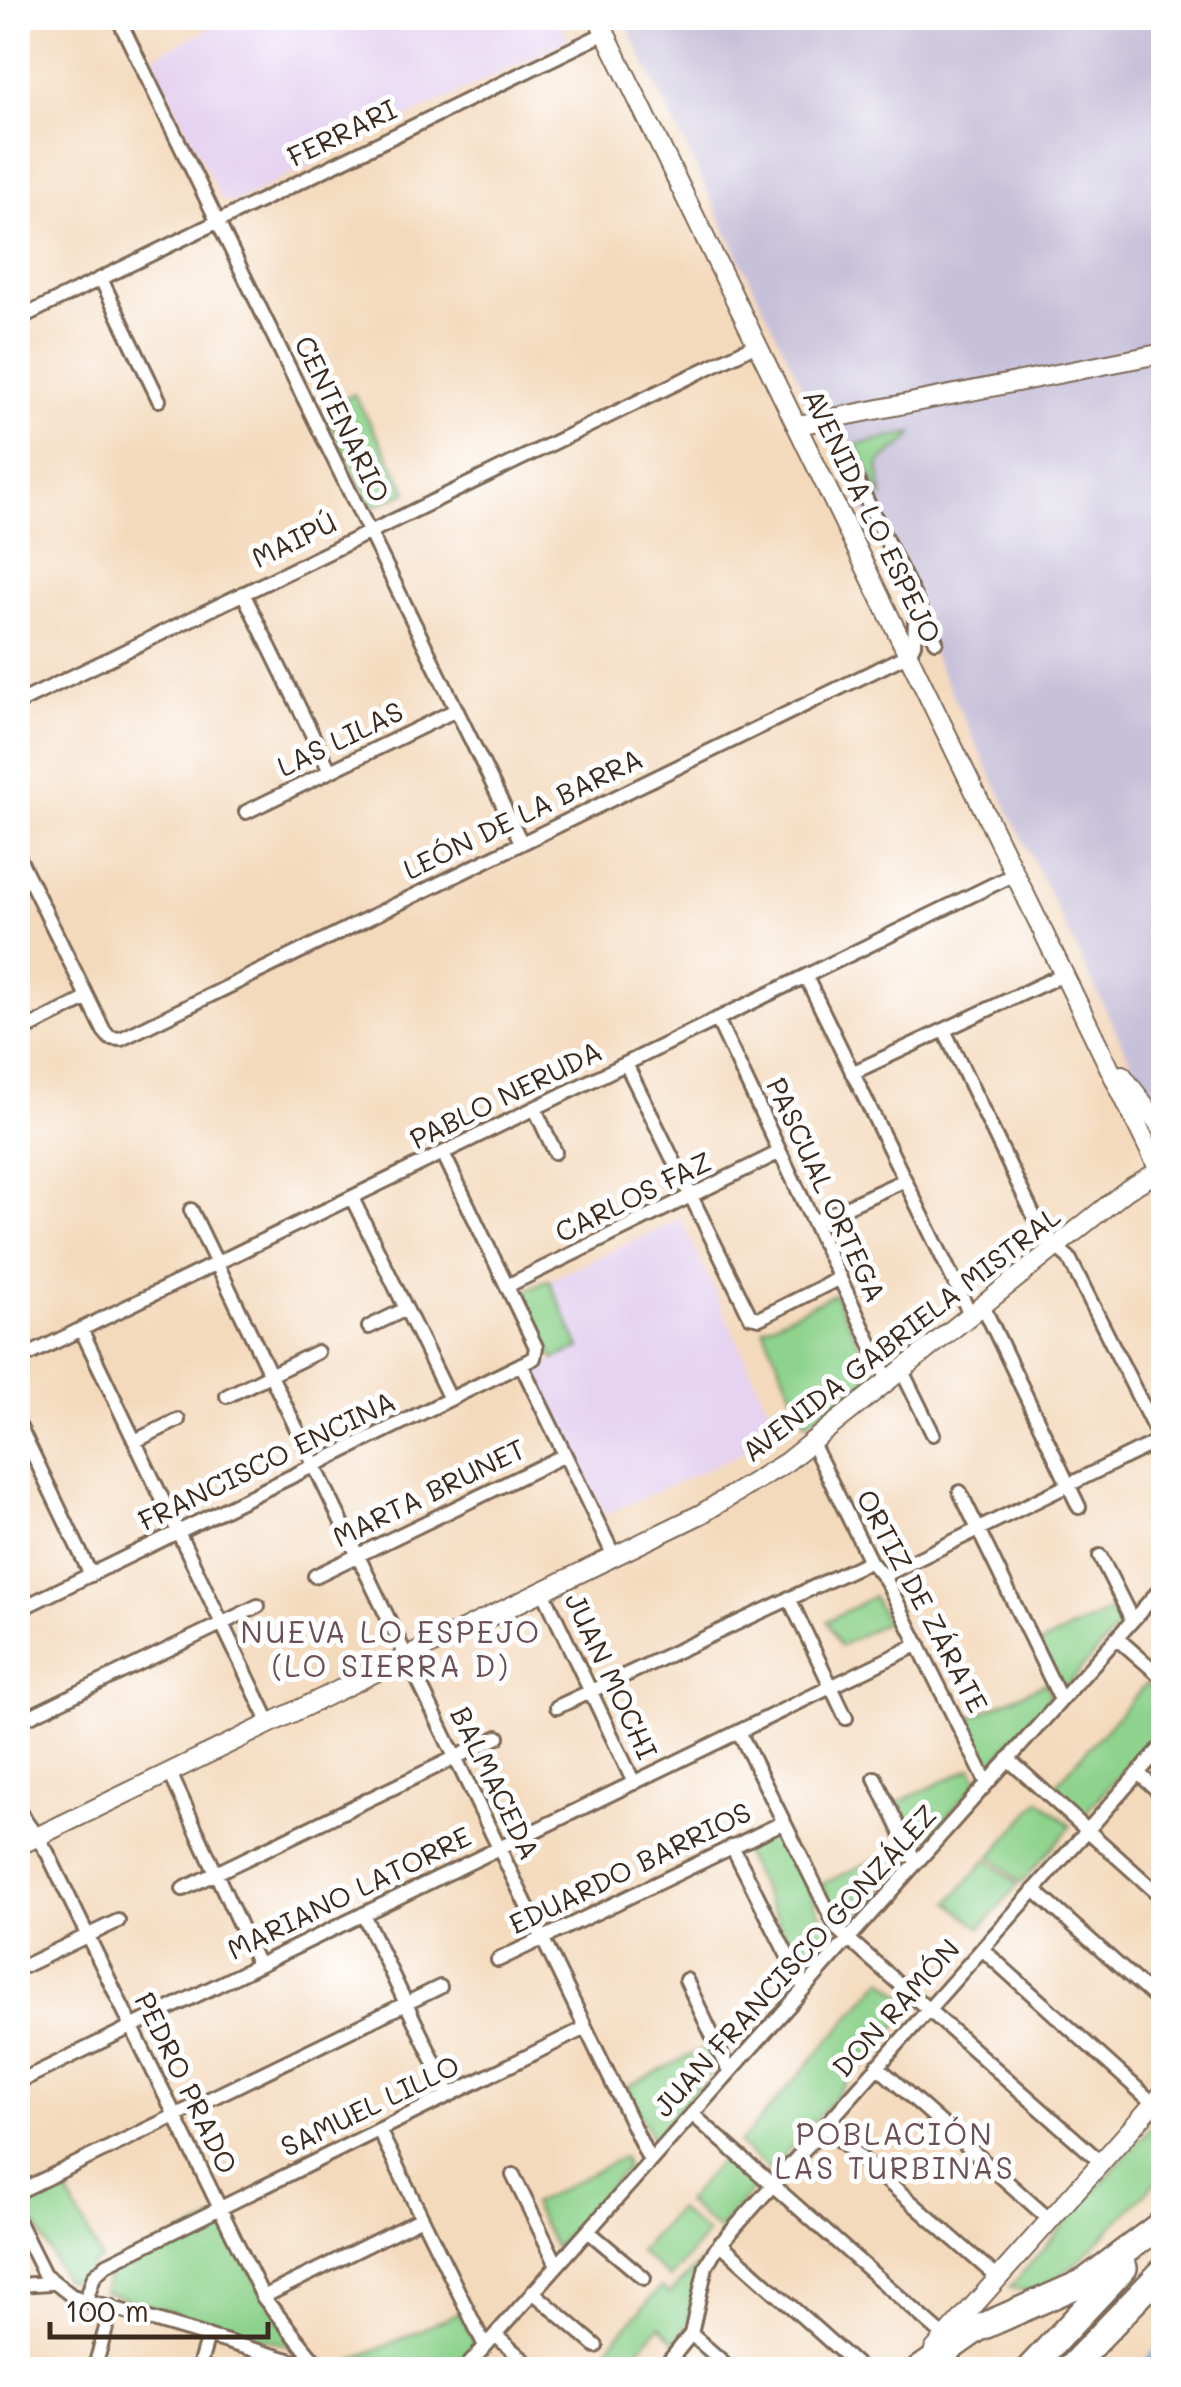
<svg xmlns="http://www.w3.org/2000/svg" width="1181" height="2387" viewBox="0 0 1181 2387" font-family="Mali,sans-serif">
	<rect width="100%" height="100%" fill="#fff"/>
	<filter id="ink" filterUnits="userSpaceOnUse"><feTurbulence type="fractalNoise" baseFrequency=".01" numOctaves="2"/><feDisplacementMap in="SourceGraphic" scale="20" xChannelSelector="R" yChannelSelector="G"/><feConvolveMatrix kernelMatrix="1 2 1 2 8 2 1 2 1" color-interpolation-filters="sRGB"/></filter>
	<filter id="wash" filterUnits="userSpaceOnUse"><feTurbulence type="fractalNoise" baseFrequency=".0048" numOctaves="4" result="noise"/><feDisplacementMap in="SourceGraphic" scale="40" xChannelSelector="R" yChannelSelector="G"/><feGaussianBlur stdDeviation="2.25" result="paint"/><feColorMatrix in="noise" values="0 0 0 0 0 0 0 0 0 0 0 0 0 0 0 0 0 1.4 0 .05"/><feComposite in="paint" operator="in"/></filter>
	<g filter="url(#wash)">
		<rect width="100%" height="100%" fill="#f4dabd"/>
		<path fill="#e5d3f1" d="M232 18H558L569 39 233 203 221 199 151 57Z
			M681 1219 781 1435 605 1515 533 1372 580 1347 549 1280Z"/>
		<path fill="#c7c0d9" d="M623 18H1163V1115L1137 1074Z"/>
		<path fill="#8ed38d" stroke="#647e56" stroke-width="2.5" d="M354 394 408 492 371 508 323 408Z
			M913 433C907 448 887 451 878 465L883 499 856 445Z
			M549 1280 580 1348 554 1359 523 1292Z
			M834 1294 875 1375 806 1423 763 1328Z
			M873 1597 886 1622 840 1646 827 1621Z
			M1119 1607 1125 1619 1061 1692 1039 1644Z
			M1045 1683 1051 1696 988 1768 965 1720Z
			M1146 1684 1163 1700V1726L1082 1816 1052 1789Z
			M972 1768 978 1781 915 1853 892 1805Z
			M1040 1800 1071 1826 1021 1883 991 1856Z
			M781 1830 830 1934 803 1968 742 1850Z
			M902 1847 908 1859 845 1932 822 1884Z
			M987 1859 1018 1885 981 1928 950 1902Z
			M883 1979 914 2006 770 2171 739 2144Z
			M707 2047 716 2067 653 2140 627 2087Z
			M1163 2113V2175L1075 2265 1033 2292 1010 2287Z
			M724 2156 757 2184 718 2230 685 2202Z
			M623 2157 626 2168 555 2248 532 2204Z
			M63 2184 101 2259 91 2265 84 2286 64 2280 25 2203Z
			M677 2209 707 2234 670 2278 639 2252Z
			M218 2218 299 2349 103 2292 111 2269Z
			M701 2262 688 2325 674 2341 660 2326 620 2369 588 2370 661 2287 669 2294Z
			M460 2312 475 2344 451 2369H371L348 2363Z"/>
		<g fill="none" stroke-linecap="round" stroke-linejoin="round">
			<path stroke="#57a2cf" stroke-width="4" d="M1138 2370 1164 2344"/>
		</g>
	</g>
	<g filter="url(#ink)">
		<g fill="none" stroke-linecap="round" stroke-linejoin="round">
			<g stroke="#7c6856" stroke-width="18">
				<path id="street" d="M118 18 521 842
					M101 279 159 400
					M18 319 605 33
					M831 420 841 448 936 641
					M243 593 330 771
					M18 703 755 345
					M246 812 456 710
					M18 856 104 1031 110 1038 121 1039 909 654 914 644 916 601
					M806 977 971 1316
					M717 1019 889 1382
					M944 1030 1043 1235 1069 1258 1160 1440
					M18 1033 88 998
					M626 1064 750 1316 760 1318 840 1278
					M852 1073 1064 974
					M535 1109 555 1152
					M352 1198 450 1399
					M191 1210 650 2161
					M813 1222 905 1180
					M507 1286 780 1152
					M983 1306 1079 1507
					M369 1327 406 1309
					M81 1329 270 1724
					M18 1360 1015 874
					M521 1364 614 1556
					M902 1371 933 1434
					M227 1396 317 1352
					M18 1423 91 1575
					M135 1441 178 1420
					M812 1443 870 1561 886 1580 987 1783
					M960 1492 1061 1700
					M1100 1556 1132 1620
					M315 1576 565 1455
					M883 1576 1164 1438
					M543 1591 634 1783
					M789 1598 846 1718
					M18 1610 534 1358 536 1347 443 1153
					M1117 1638 1164 1679
					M557 1707 870 1561
					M18 1722 258 1606
					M739 1732 837 1929 1101 2162
					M1008 1759 1164 1899
					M170 1773 258 1965
					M1138 1773 1164 1796
					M875 1778 916 1863
					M18 1810 47 1852 263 2297 322 2370
					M732 1846 804 1988
					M183 1889 498 1737
					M1034 1890 1164 2006
					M363 1914 450 2095
					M982 1949 1153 2103
					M498 1960 784 1822
					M18 1969 118 1921
					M686 1980 729 2071
					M877 2066 1050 2220
					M18 2082 919 1644
					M692 2114 945 2337
					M824 2126 998 2278
					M379 2130 485 2346
					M513 2175 557 2265
					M18 2192 440 1987
					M18 2222 44 2274 72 2296 319 2369
					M588 2231 644 2278
					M720 2243 862 2370
					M18 2285 51 2283
					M533 2292 596 2346
					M263 2297 422 2218
					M86 2300 94 2276 107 2264 585 2028
					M691 2334 732 2370
					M495 2335 535 2370
					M94 2370 112 2307
					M198 2370 208 2336
					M464 2370 1164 1585
					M662 2370 691 2334 706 2266 715 2250 1164 1744"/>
			</g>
			<g stroke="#7c6856" stroke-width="22">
				<path id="secondary" d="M598 18 1163 1178
					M798 425 1164 353
					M1122 1075 1164 1131
					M18 1846 701 1514 785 1463 1127 1190 1164 1168
					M934 2350 1164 2092"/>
			</g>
			<g stroke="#7c6856" stroke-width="30">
				<path id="highway" d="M919 2370 977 2329 1084 2282 1164 2222
					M1028 2370 1124 2268
					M1068 2370 1164 2270"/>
			</g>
			<use href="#street" stroke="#fff" stroke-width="12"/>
			<use href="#secondary" stroke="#fff" stroke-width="18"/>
			<use href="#highway" stroke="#fff" stroke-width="25"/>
		</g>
	</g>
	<g text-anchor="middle" stroke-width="10" stroke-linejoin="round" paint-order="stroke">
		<g font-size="28" fill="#3b2a1e" stroke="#fff">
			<text transform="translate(342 133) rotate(-26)" y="10">FERRARI</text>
			<text transform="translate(342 419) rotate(64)" y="10">CENTENARIO</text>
			<text transform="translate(872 516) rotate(64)" y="10">AVENIDA LO ESPEJO</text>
			<text transform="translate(294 540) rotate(-26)" y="10">MAIPÚ</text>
			<text transform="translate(340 739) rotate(-26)" y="10">LAS LILAS</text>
			<text transform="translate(523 814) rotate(-26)" y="10">LEÓN DE LA BARRA</text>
			<text transform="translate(506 1095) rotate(-26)" y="10">PABLO NERUDA</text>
			<text transform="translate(826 1190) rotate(65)" y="10">PASCUAL ORTEGA</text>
			<text transform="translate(633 1197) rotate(-26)" y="10">CARLOS FAZ</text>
			<text transform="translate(901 1334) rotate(-38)" y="10">AVENIDA GABRIELA MISTRAL</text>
			<text transform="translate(267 1461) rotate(-26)" y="10">FRANCISCO ENCINA</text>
			<text transform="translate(429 1493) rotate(-26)" y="10">MARTA BRUNET</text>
			<text transform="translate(922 1601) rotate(62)" y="10">ORTIZ DE ZÁRATE</text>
			<text transform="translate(611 1676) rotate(65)" y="10">JUAN MOCHI</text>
			<text transform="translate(495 1783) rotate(64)" y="10">BALMACEDA</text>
			<text transform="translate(630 1868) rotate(-26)" y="10">EDUARDO BARRIOS</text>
			<text transform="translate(349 1893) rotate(-26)" y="10">MARIANO LATORRE</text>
			<text transform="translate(795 1961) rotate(-48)" y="10">JUAN FRANCISCO GONZÁLEZ</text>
			<text transform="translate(896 2008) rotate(-48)" y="10">DON RAMÓN</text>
			<text transform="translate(186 2083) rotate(64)" y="10">PEDRO PRADO</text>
			<text transform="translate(370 2106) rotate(-26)" y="10">SAMUEL LILLO</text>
		</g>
		<g font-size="30" letter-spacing="2.5" fill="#6b5155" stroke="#fff">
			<text x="391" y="1643">NUEVA LO ESPEJO<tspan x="391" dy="34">(LO SIERRA D)</tspan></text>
			<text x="895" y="2145">POBLACIÓN<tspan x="895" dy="34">LAS TURBINAS</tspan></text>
		</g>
	</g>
	<rect width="1181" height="2387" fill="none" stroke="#fff" stroke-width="60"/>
	<path d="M50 2322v15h218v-15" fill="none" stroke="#3b2a1e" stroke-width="5"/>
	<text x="65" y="2322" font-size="30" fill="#3b2a1e" stroke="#ffffff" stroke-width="8" paint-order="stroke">100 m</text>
</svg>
